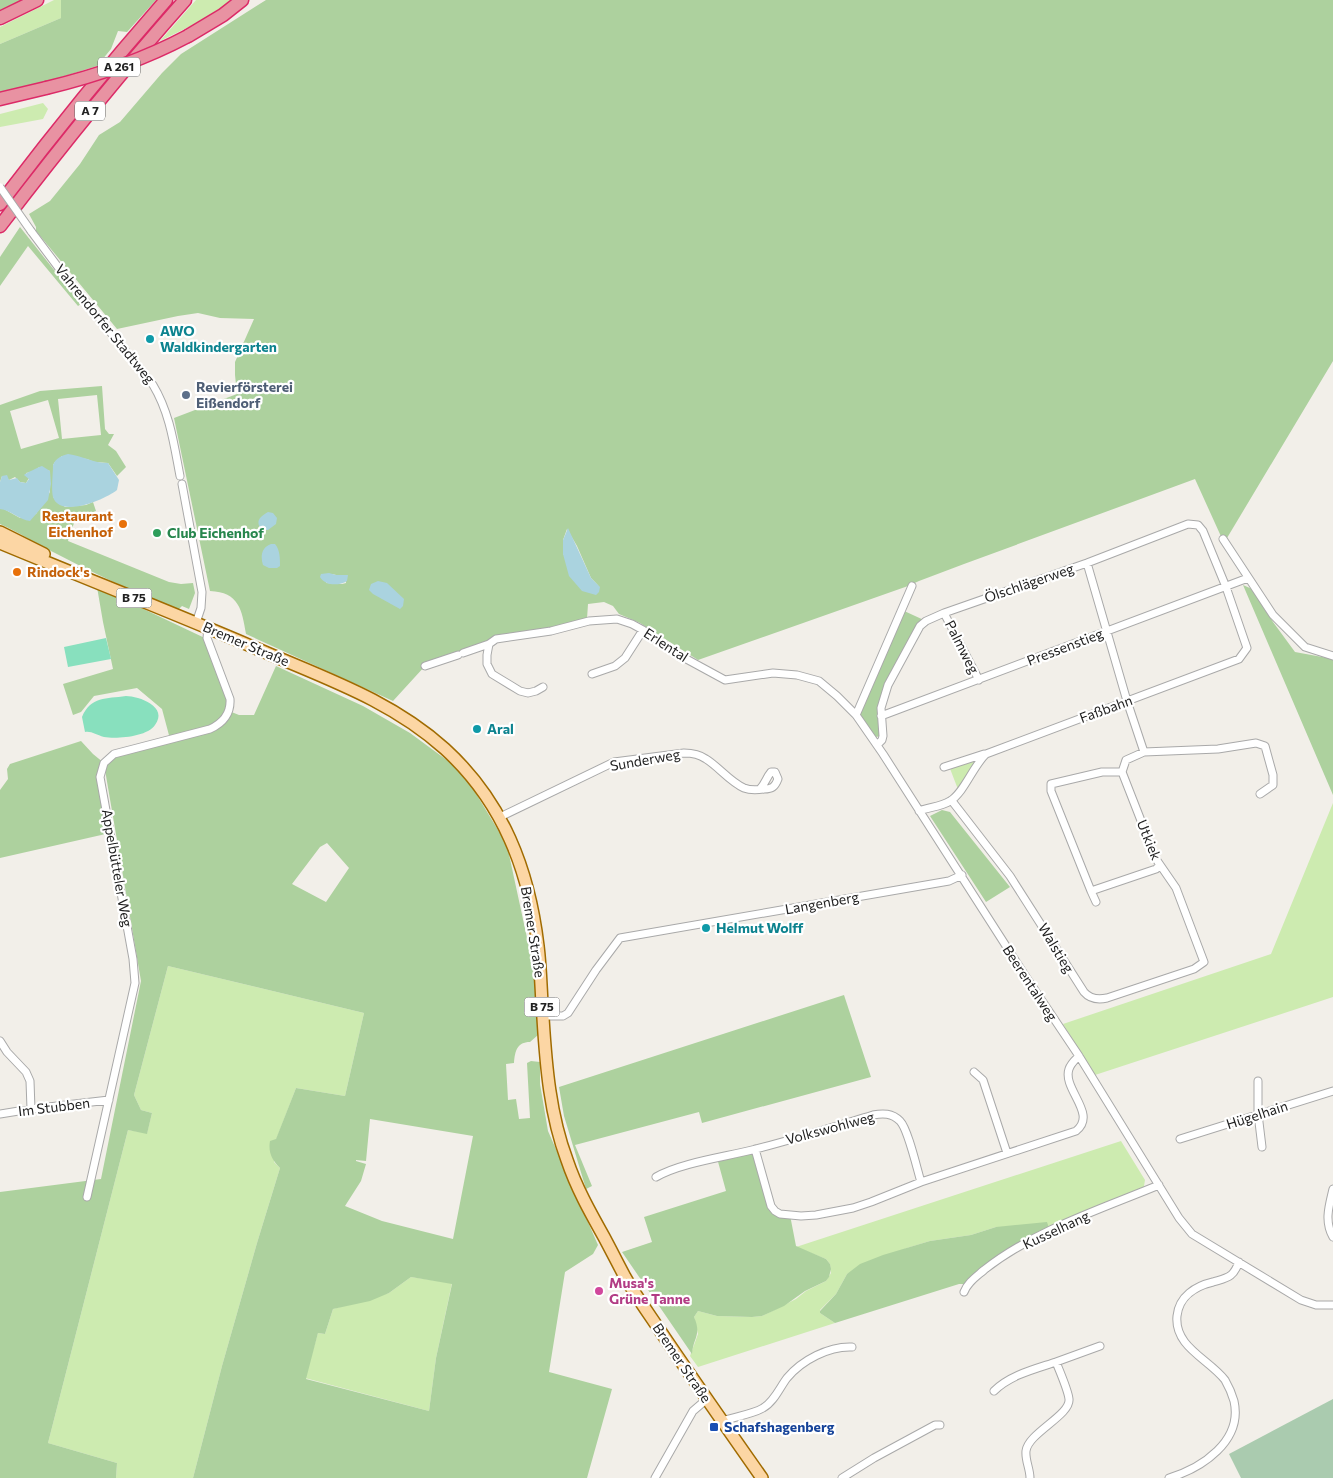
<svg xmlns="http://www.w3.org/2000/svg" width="1333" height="1478" viewBox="0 0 1333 1478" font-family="Commissioner,sans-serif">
	<rect width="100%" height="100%" fill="#f2efe9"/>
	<path fill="#cdebb0" d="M54 0H61V18L0 44V27Z
		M196 0H234L209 17 160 41Z
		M43 103 48 109 43 119 0 127V114Z
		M973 758 976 767 959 792 949 766Z
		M1333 803V997L1095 1075 1063 1024 1271 954Z
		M168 966 364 1013 345 1096 296 1088 276 1140 274 1162 280 1168 257 1243 222 1366 193 1478H116L117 1463 48 1443 128 1130 147 1133 152 1113 141 1110 134 1095Z
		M1121 1141 1145 1180 1143 1192 1050 1231 996 1227 971 1235 930 1241 907 1248 847 1274 836 1294 820 1310V1313L835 1323 698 1367 690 1356 698 1334 694 1317 698 1311 717 1316 752 1317 762 1316 796 1299 806 1291 826 1281 831 1273 830 1264 826 1259 796 1247Z
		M411 1277 452 1283 436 1358 429 1411 305 1378 318 1333 325 1334 333 1309 389 1293Z"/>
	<path fill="#add19e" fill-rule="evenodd" d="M0 0H29L0 14Z
		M61 0H156L127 32 118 31 111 49 97 66 23 89 0 94V44L61 18Z
		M266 0H1333V361L1224 543 1195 479 964 564 919 581 908 586 698 660 640 623 619 614 613 606 604 602 588 604 587 619 482 647 425 666 393 701 246 634C242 610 239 592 210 591L174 418 237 394 235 375V362L254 319 220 318 198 313 178 316 117 329 36 231V227L29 214 50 201 80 164 99 135 120 122 162 73 181 54ZM567 529 577 546 591 578 600 587 563 554V540ZM332 574 336 575H345L346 583 342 584 326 583Z
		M20 227 81 304 78 306 28 246 0 286V257Z
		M102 386 105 429 109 434H114L108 445 116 451 126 467 117 476 108 463 94 462 87 459 62 456 55 462 53 465V497L65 507 86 505 93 502 96 511 74 523 68 541 169 582 181 584 193 583 195 593 189 609 182 606 178 610C136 593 95 574 55 553 36 544 19 532 0 524V509H4L20 518 36 514 50 492V471L39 467 36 471 26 473 29 478 26 483 20 482 15 477 9 480 2 476 0 482V405L40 391ZM97 395 101 435 62 439 58 399ZM48 400 59 438 21 449 10 411Z
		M1243 585 1252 589 1273 622 1295 652 1333 659V795Z
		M97 587 209 640 228 691 229 711 239 715H254L276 666 363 706 410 733 463 772 507 845 535 975 538 1035 530 1042C517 1042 515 1051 514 1063L506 1064 508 1100 516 1099 519 1119 530 1118 527 1063 531 1061 540 1062V1084L548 1131 598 1245 593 1254 565 1272 549 1372 612 1389 587 1478H193L222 1366 257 1243 280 1168C272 1160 268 1152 270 1141L276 1139 296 1088 345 1096 364 1013 168 966 134 1095 141 1110 152 1113 147 1134 128 1130 48 1443 117 1463 116 1478H0V1192L101 1179 141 981 104 764 100 777 110 833 0 858V790L8 779 7 769 10 764 81 741 93 754 104 763 114 754 170 739 162 709 137 688 94 696 81 712 73 715 63 684 113 669 103 622ZM327 843 349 868 326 902 292 884 320 847ZM370 1119 473 1136 453 1239 382 1221 345 1206 361 1181 366 1164 356 1161V1160L366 1161ZM411 1277 452 1284 436 1358 429 1411 306 1379 318 1333 325 1334 333 1309 370 1301 389 1293Z
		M902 610 926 621 883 698V736L875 737 856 715Z
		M942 810 950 812 1010 887 986 902 930 816Z
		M844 995 871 1077 702 1123 699 1112 575 1145 592 1186 586 1189 564 1116 559 1087Z
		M755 1149 771 1206 790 1215 796 1246 826 1259 830 1264 831 1269 829 1277 826 1281 805 1291 784 1306 762 1316 752 1317 717 1316 698 1311 694 1317C702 1335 693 1338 692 1354L622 1252 652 1242 644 1217 726 1191 717 1158Z
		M1047 1222 1050 1231 1032 1239 967 1284H959L835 1323 820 1313V1311L836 1294 847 1274 860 1264 883 1255 930 1241 971 1235 996 1227Z"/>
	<path fill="#aacbaf" d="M1333 1399V1478H1241L1229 1454Z"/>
	<path fill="#88e0be" d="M106 638 111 659 68 667 64 647Z
		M126 696C139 696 169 707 155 725 147 737 117 739 104 737 96 735 92 731 85 732L82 717C91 696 106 699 126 696Z"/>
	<path fill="#aad3df" d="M68 454C83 456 93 463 108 463L119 480 117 490C106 499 60 519 53 497 51 488 53 475 53 465 56 458 61 456 68 454Z
		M42 466 50 471 51 484 48 500 30 521C19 520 11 510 0 509V482L2 476 7 475 9 480 17 478 20 482 26 483 29 479 24 475C26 473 39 467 42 466Z
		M268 512 273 513 277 518 276 524 268 530H262C255 522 259 517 268 512Z
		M568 528 591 578 600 587 599 592 596 595 582 591 569 576 563 554V540Z
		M271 544H275C280 550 280 558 280 566L277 568H269L263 565C260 556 262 547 271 544Z
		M329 573 336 575H348L347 581C339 586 325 586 320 577L321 574Z
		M378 581 387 583 404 599 403 606 400 609 373 594 369 590 371 584Z"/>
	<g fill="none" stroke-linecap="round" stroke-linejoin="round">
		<g stroke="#a9a9a9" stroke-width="9">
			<path id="minor" d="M31 231 61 271 153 385C170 413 174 445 180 476
				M182 484 202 592 201 608 196 623
				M1223 539 1273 615 1305 647 1333 656
				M1087 563 1127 701 1144 752
				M944 613 979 680
				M489 644 487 655V664L492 674 520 691 528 693 536 691 543 687
				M463 653 489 644 496 639 551 631 589 621 617 619 632 624 643 630 679 655 725 680 773 673 797 675 819 681 837 696 856 715 883 754 1024 974 1079 1056 1179 1218 1192 1234 1301 1300 1316 1305H1333
				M425 666 458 655
				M592 674 615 666 625 658 643 630
				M856 715 912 586
				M881 716 1248 578
				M877 745 882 740 883 736 881 708 888 685 920 626 926 621 944 613 1087 563 1188 524 1198 525 1203 531 1226 587 1247 648 1239 659 986 754C973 766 964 793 950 801 941 807 929 807 919 811
				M944 767 984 754
				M952 801 1010 876 1084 992C1090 999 1098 1000 1107 998L1194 969 1204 962 1176 888 1156 859 1122 772 1126 760 1144 752 1218 749 1256 743 1265 746 1273 775V785L1260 794
				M500 817 614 762 684 753C693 753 699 754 706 759 719 767 730 782 744 788 749 790 758 790 764 789 772 789 775 787 778 779L775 772H771C766 778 765 784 760 789
				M1091 891 1051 791V784L1102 772H1122
				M1096 902 1091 891 1156 869 1159 866
				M542 1016H563L568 1013 596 970 620 938 949 881 962 875
				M0 1041 7 1052 26 1072 30 1081 31 1109
				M974 1072 983 1080 1007 1153
				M1258 1081V1114L1262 1147
				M0 1114 31 1109 109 1100
				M1180 1139 1333 1091
				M755 1149 771 1206 775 1211 780 1214 801 1216 816 1215 853 1208 871 1202 921 1182 1076 1131C1098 1114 1062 1089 1069 1069 1071 1063 1075 1060 1079 1056
				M656 1177C680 1163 724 1157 752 1150 792 1140 833 1127 873 1115 883 1113 892 1113 900 1121 908 1129 917 1169 921 1182
				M1333 1189C1329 1206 1324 1221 1333 1237
				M87 1197 135 983 133 959 100 777 104 763 114 754 210 729C223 723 231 714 230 699L207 638 208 628
				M964 1292C968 1282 976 1277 984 1270 1033 1231 1101 1209 1159 1185
				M1056 1362 1100 1346
				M994 1391C1010 1375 1035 1369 1056 1362 1060 1372 1068 1390 1069 1399 1071 1415 1028 1433 1026 1451 1025 1460 1030 1469 1030 1478
				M722 1421C734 1417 753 1414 763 1408 774 1402 780 1387 787 1378 802 1360 829 1346 852 1347
				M655 1478 693 1411 707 1399
				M842 1478 874 1458 935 1425H940
				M1169 1478C1202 1468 1243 1441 1234 1401 1232 1394 1229 1387 1225 1380 1209 1359 1174 1347 1177 1316 1179 1296 1196 1286 1213 1282 1219 1280 1226 1279 1231 1275 1235 1272 1237 1267 1239 1262"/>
		</g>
		<g stroke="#a06b00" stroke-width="14">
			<path id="primary" d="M0 532 44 554
				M0 543C89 580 179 615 267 653 330 680 393 702 445 749 503 802 529 870 538 946 541 970 541 994 543 1018 546 1066 550 1115 567 1160 576 1187 590 1212 604 1237 611 1250 618 1264 625 1277 637 1298 652 1318 665 1338 697 1385 729 1431 762 1478"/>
		</g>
		<g stroke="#dc2a67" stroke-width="15">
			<path id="motorway" d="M0 18 37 0
				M188 36 223 15 242 0
				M0 99 46 88
				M0 204C53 134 108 66 166 0
				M0 226C59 149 120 73 185 0"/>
		</g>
		<use href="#minor" stroke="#fff" stroke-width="7"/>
		<use href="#primary" stroke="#fcd6a4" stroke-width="11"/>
		<use href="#motorway" stroke="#e892a2" stroke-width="12"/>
		<g stroke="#a9a9a9" stroke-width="9" stroke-linecap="butt">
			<path id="minor-bridge" d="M0 187 31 231"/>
		</g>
		<g stroke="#dc2a67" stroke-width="15" stroke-linecap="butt">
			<path id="motorway-bridge" d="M46 88C96 76 143 60 188 36"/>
		</g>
		<use href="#minor-bridge" stroke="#fff" stroke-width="7"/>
		<use href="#motorway-bridge" stroke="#e892a2" stroke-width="12"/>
	</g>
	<g fill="#0f9aa8" stroke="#fff" stroke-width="2">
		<circle cx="150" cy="339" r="5"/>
		<circle cx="477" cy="729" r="5"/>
		<circle cx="706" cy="928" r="5"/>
	</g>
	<circle fill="#5c6f8a" stroke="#fff" stroke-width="2" cx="186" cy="395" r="5"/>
	<g fill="#e8710a" stroke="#fff" stroke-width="2">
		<circle cx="123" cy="524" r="5"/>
		<circle cx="17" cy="572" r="5"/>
	</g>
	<circle fill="#2e9e5b" stroke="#fff" stroke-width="2" cx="157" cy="533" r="5"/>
	<circle fill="#d1479c" stroke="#fff" stroke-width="2" cx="599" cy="1291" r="5"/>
	<rect fill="#1a4fb4" stroke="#fff" stroke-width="2" x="709" y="1422" width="10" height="10" rx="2.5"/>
	<g text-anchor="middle" stroke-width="4.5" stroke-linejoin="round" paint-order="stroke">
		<g fill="#fff" stroke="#646464" stroke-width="1">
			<rect x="98" y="57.5" width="42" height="19" rx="4"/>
			<rect x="75" y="101.5" width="30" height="19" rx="4"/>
			<rect x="116.5" y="588.5" width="35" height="19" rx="4"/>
			<rect x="524.5" y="997.5" width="35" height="19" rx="4"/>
		</g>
		<g font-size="12" font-weight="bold" fill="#222">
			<text x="119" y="71">A 261</text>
			<text x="90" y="115">A 7</text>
			<text x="134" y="602">B 75</text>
			<text x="542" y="1011">B 75</text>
		</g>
		<g font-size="14" fill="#222" stroke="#fff">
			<text transform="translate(105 324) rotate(51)" y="5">Vahrendorfer Stadtweg</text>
			<text transform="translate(1029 583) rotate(-19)" y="5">Ölschlägerweg</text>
			<text transform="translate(246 644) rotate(23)" y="5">Bremer Straße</text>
			<text transform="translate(666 645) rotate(33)" y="5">Erlental</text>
			<text transform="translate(962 647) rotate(63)" y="5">Palmweg</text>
			<text transform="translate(1065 647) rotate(-21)" y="5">Pressenstieg</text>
			<text transform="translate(1106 709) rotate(-20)" y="5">Faßbahn</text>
			<text transform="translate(645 760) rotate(-10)" y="5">Sunderweg</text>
			<text transform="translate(1149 840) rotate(68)" y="5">Utkiek</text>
			<text transform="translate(117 868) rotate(80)" y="5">Appelbütteler Weg</text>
			<text transform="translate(822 903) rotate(-10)" y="5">Langenberg</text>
			<text transform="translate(533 932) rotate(81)" y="5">Bremer Straße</text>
			<text transform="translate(1056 948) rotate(59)" y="5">Walstieg</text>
			<text transform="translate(1030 983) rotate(57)" y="5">Beerentalweg</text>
			<text transform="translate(54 1107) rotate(-7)" y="5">Im Stubben</text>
			<text transform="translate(1257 1115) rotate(-18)" y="5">Hügelhain</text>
			<text transform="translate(830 1128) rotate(-15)" y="5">Volkswohlweg</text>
			<text transform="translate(1056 1230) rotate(-25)" y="5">Kusselhang</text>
			<text transform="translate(682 1363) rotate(56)" y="5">Bremer Straße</text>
		</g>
		<g font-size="14" font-weight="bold" fill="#0d838f" stroke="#fff" text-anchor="start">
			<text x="160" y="336">AWO<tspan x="160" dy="16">Waldkindergarten</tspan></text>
			<text x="487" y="734">Aral</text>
			<text x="716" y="933">Helmut Wolff</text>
		</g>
		<g font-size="14" font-weight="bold" fill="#4e5e75" stroke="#fff" text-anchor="start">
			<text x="196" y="392">Revierförsterei<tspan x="196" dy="16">Eißendorf</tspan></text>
		</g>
		<g font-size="14" font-weight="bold" fill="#c56008" stroke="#fff" text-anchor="end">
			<text x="113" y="521">Restaurant<tspan x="113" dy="16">Eichenhof</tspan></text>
			<text x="27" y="577" text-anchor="start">Rindock's</text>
		</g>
		<g font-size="14" font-weight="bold" fill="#27864d" stroke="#fff" text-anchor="start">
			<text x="167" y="538">Club Eichenhof</text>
		</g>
		<g font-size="14" font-weight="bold" fill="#b23c85" stroke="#fff" text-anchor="start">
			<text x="609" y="1288">Musa's<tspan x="609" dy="16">Grüne Tanne</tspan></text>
		</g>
		<g font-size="14" font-weight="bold" fill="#164399" stroke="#fff" text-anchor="start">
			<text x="724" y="1432">Schafshagenberg</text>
		</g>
	</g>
</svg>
